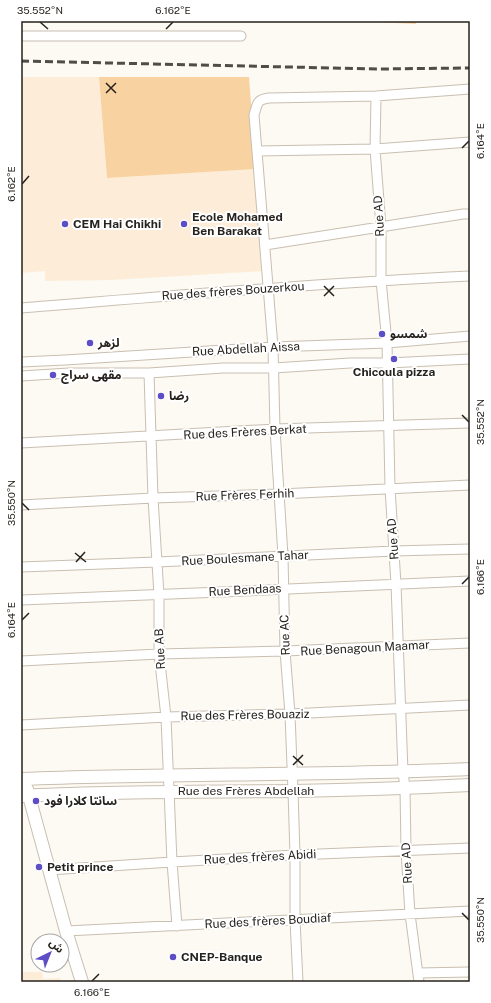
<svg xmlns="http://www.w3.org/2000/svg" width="491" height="1003" viewBox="0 0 491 1003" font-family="'Public Sans','Noto Sans Arabic',sans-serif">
	<rect width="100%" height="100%" fill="#fdf9f3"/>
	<path fill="#fdedd8" d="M21 77H99L107 178 256 169 263 271 111 280 45 281V271L21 273Z
		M21 972H42L43 979 60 978 61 982H21Z"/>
	<path fill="#f8d2a1" d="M353 21H415L416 24Z
		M99 77H249L256 169 107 178Z"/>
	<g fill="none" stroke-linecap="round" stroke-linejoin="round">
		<g stroke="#c9bfb1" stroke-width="11">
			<path id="street" d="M21 36H241
				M376 96 375 149 381 227V280L387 343 390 488 396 584 403 772 405 788 406 851 410 914 419 982
				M257 151 375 149 470 142
				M265 245 463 214H470
				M21 308C171 296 320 283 470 276
				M21 362 65 360 273 347 387 343 470 336
				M149 373 153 498 159 595V654L166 717 172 862 177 926
				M21 376 69 373H149L223 368H274L350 363H388L470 359
				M21 443 275 429 470 423
				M21 505 153 498 280 494 470 485
				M21 567 157 562 394 551 470 549
				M21 600C171 595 320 587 470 581
				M21 661 159 654 285 651 470 643
				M21 725 166 717 290 714 470 705
				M49 870 172 862 295 855 470 848
				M66 931 470 911
				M418 973 470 972
				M298 982 295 920V855L293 791 290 714 285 651 283 556 275 429 273 347 254 115C258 103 256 100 269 98L376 96 470 89"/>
		</g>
		<g stroke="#c9bfb1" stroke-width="14">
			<path id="secondary" d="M21 779C171 773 320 776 470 769
				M27 789 66 931 82 982
				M21 796C112 791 203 792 294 791 353 790 411 788 470 785"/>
		</g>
		<use href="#street" stroke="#fff" stroke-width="9"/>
		<use href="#secondary" stroke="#fff" stroke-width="12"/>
		<path stroke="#504c47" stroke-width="3" stroke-dasharray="8 4" stroke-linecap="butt" d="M21 61 378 69 470 68"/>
	</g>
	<path fill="none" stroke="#26221d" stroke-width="1.5" d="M40 22 48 29M166 29 173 22M106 83 116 93M106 93 116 83M462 148 469 141M22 184 29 176M324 286 334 296M324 296 334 286M462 415 469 422M22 503 29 510M75 553 86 562M76 562 85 552M462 584 469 577M22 620 29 613M293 756 303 765M293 765 303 755M462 913 469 920M92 981 99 974"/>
	<g fill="#5e4ec6" stroke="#fff" stroke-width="1.5">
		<circle cx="65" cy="224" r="4"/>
		<circle cx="184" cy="224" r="4"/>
		<circle cx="382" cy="334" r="4"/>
		<circle cx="90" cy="343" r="4"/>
		<circle cx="394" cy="359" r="4"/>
		<circle cx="53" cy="375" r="4"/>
		<circle cx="161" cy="396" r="4"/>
		<circle cx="36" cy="801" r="4"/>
		<circle cx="39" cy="867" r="4"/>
		<circle cx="173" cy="957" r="4"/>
	</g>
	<g text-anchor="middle" stroke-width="4" stroke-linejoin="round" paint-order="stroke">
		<g font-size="12" fill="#26221d" stroke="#fff">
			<text transform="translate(379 216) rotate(-93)" y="4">Rue AD</text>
			<text transform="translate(233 291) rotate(-4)" y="4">Rue des frères Bouzerkou</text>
			<text transform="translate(246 349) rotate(-3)" y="4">Rue Abdellah Aissa</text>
			<text transform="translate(245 432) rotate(-3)" y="4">Rue des Frères Berkat</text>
			<text transform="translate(245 495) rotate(-2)" y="4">Rue Frères Ferhih</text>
			<text transform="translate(393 539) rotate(-94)" y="4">Rue AD</text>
			<text transform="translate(245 558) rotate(-3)" y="4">Rue Boulesmane Tahar</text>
			<text transform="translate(245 590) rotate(-3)" y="4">Rue Bendaas</text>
			<text transform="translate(285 635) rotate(-92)" y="4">Rue AC</text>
			<text transform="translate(365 648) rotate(-3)" y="4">Rue Benagoun Maamar</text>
			<text transform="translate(160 649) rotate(-93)" y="4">Rue AB</text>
			<text transform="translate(245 715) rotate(-1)" y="4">Rue des Frères Bouaziz</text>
			<text x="246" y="795">Rue des Frères Abdellah</text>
			<text transform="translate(260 857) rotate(-3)" y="4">Rue des frères Abidi</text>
			<text transform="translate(407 863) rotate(-93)" y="4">Rue AD</text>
			<text transform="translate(268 921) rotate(-3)" y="4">Rue des frères Boudiaf</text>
		</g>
		<g font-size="12" font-weight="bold" fill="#26221d" stroke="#fff" text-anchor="start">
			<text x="192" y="221">Ecole Mohamed<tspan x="192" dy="14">Ben Barakat</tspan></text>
			<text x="73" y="228">CEM Hai Chikhi</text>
			<text x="390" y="338">شمسو</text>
			<text x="98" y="347">لزهر</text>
			<text x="394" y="376" text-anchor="middle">Chicoula pizza</text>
			<text x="61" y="379">مقهى سراج</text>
			<text x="169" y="400">رضا</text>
			<text x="44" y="805">سانتا كلارا فود</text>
			<text x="47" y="871">Petit prince</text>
			<text x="181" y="961">CNEP-Banque</text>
		</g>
	</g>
	<rect width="491" height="1003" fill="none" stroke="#ffffff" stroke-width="44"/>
	<g transform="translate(50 953) rotate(43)"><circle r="19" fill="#ffffff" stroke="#a8a7a5"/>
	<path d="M0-3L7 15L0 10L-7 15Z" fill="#5e4ec6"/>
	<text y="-6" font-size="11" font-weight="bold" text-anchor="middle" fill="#26221d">ش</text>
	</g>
	<rect x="22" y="22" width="447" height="959" fill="none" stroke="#26221d" stroke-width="1.5"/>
	<g font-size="10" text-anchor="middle" fill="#26221d">
		<text x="40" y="14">35.552°N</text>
		<text x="173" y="14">6.162°E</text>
		<text transform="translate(480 141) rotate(-90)" y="4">6.164°E</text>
		<text transform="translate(11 184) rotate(-90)" y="4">6.162°E</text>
		<text transform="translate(480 422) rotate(-90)" y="4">35.552°N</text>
		<text transform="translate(11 503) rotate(-90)" y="4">35.550°N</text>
		<text transform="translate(480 577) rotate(-90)" y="4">6.166°E</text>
		<text transform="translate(11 620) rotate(-90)" y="4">6.164°E</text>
		<text transform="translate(480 920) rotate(-90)" y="4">35.550°N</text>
		<text x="92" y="996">6.166°E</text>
	</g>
</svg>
